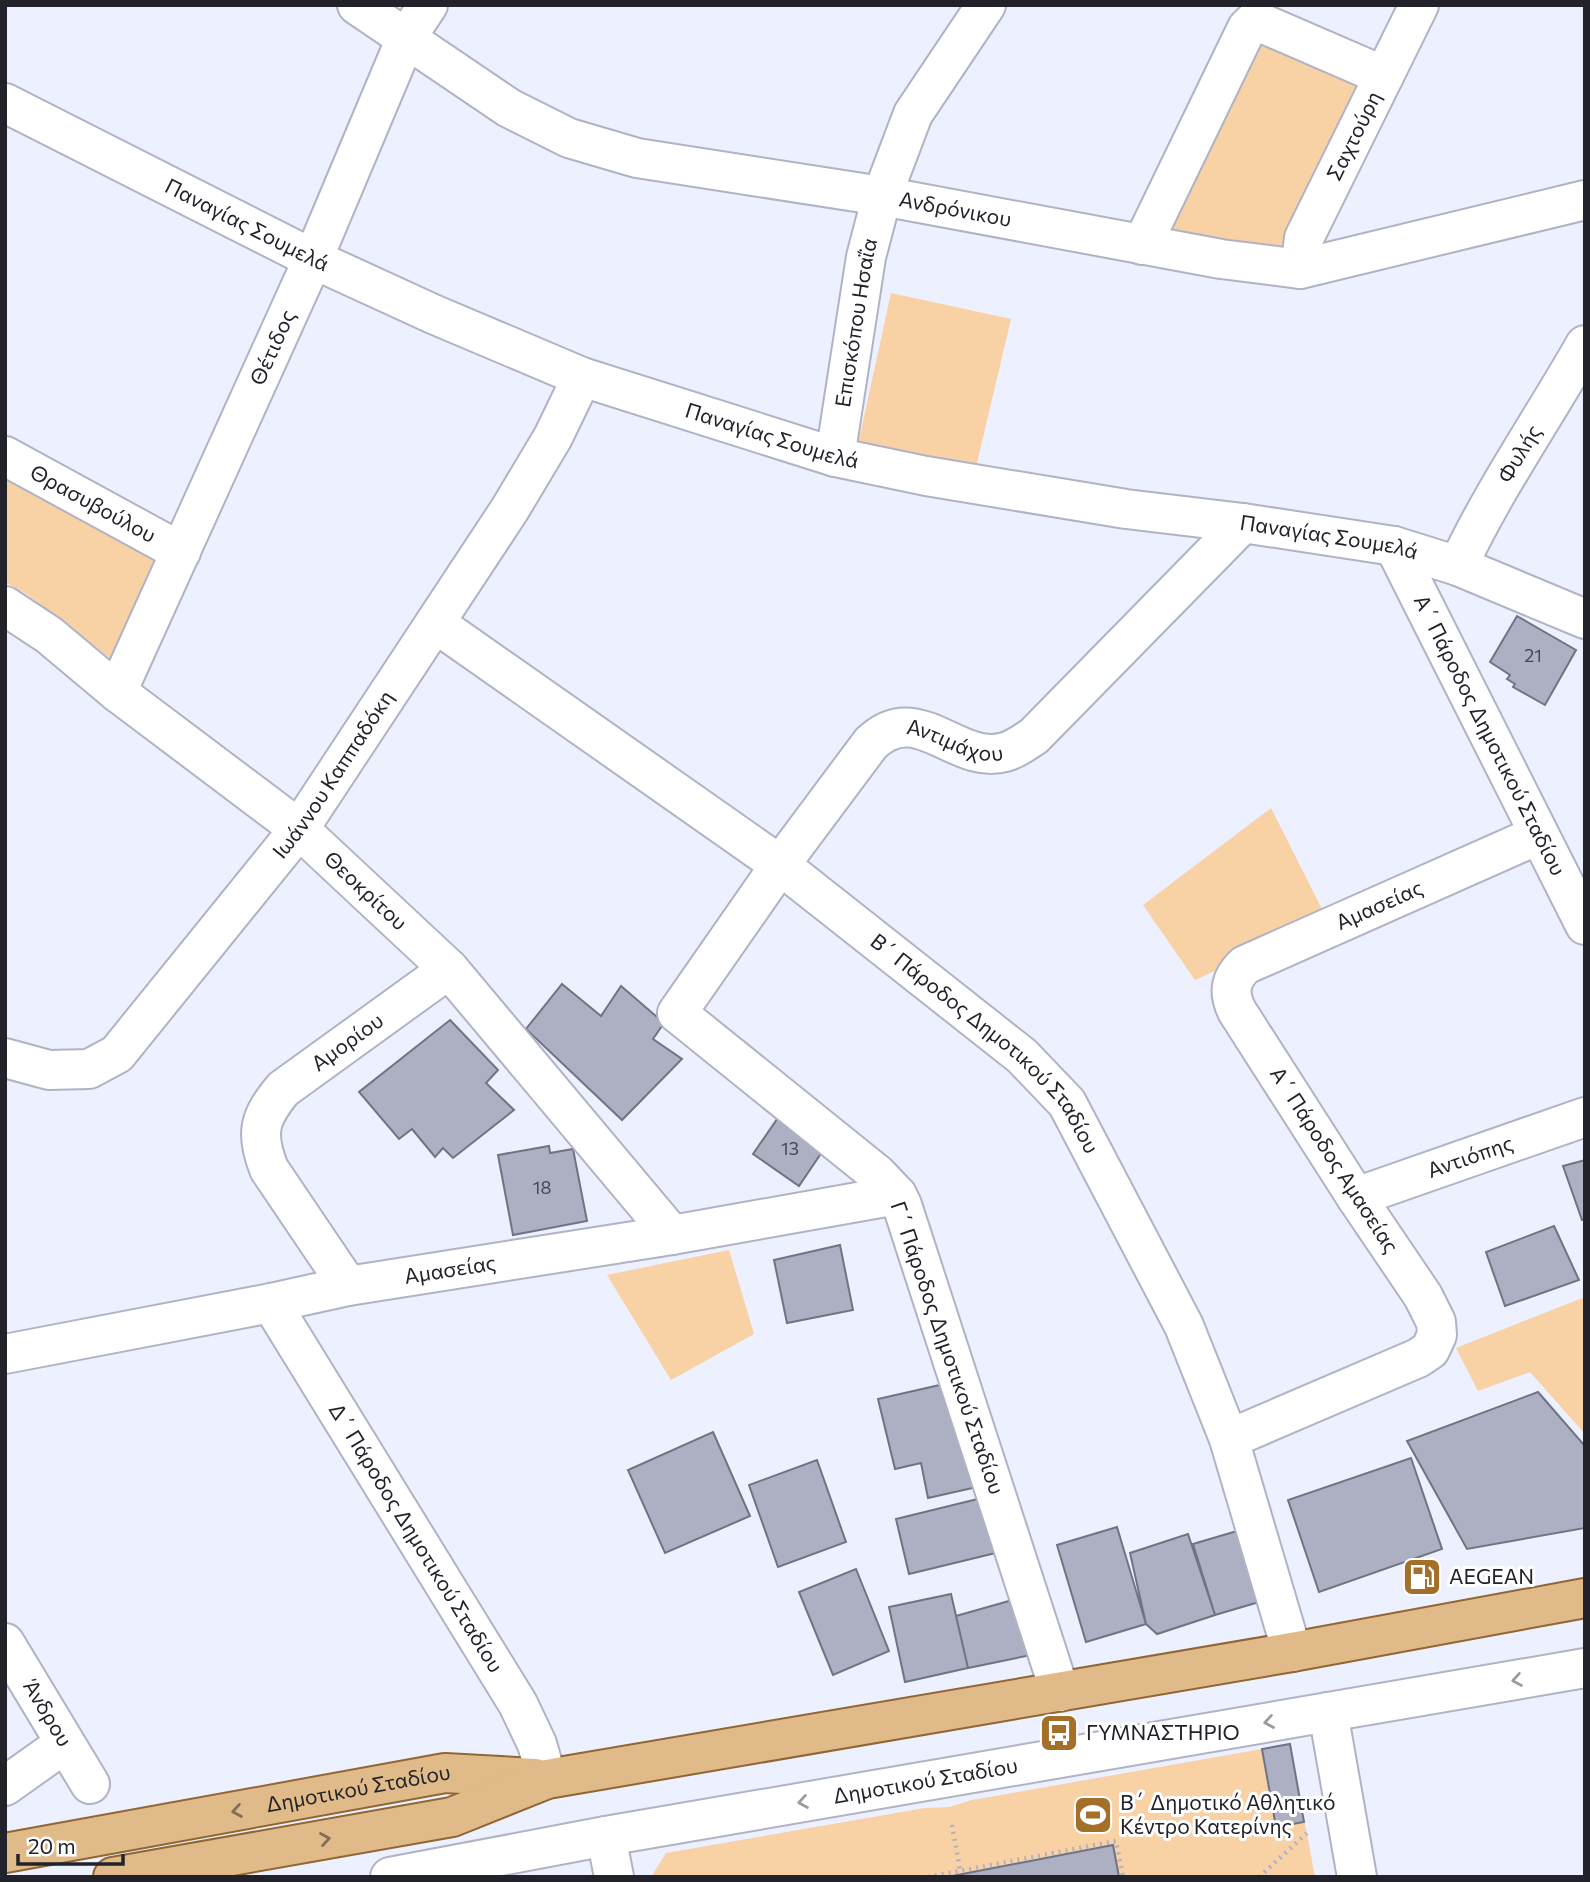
<svg xmlns="http://www.w3.org/2000/svg" width="1590" height="1882" viewBox="0 0 1590 1882" font-family="Commissioner,sans-serif">
	<rect width="100%" height="100%" fill="#edf0ff"/>
	<path fill="#f8d1a5" d="M1263 43 1370 86 1288 260 1163 238Z
		M891 293 1011 319 976 467 857 449Z
		M5 470 159 555 115 662 28 595 5 582Z
		M1271 808 1327 919 1195 980 1143 905Z
		M729 1250 754 1334 671 1380 607 1275Z
		M1585 1297V1434L1530 1372 1478 1391 1456 1348Z
		M1290 1744 1315 1877H651L666 1853 925 1808 949 1807 972 1800Z"/>
	<path fill="#adb0c2" stroke="#717384" stroke-width="2" d="M1517 616 1576 650 1545 705 1513 687 1515 684 1507 679 1510 675 1490 662Z
		M562 984 601 1016 621 986 664 1023 653 1039 682 1059 622 1120 526 1029Z
		M450 1020 498 1070 486 1083 514 1110 453 1158 443 1148 435 1157 412 1129 399 1139 359 1092Z
		M782 1112 828 1143 799 1186 753 1154Z
		M549 1146 550 1153 573 1149 587 1221 513 1235 498 1155Z
		M1585 1160V1219L1582 1220 1563 1166Z
		M1554 1226 1579 1280 1505 1306 1486 1252Z
		M840 1245 853 1310 787 1323 774 1260Z
		M953 1382 977 1487 928 1498 921 1463 895 1469 878 1399Z
		M1538 1392 1585 1446V1528L1467 1549 1407 1441Z
		M713 1432 750 1516 665 1553 628 1470Z
		M1411 1458 1442 1549 1319 1592 1288 1500Z
		M817 1460 846 1542 778 1567 749 1485Z
		M990 1496 1004 1551 909 1574 896 1519Z
		M1117 1527 1146 1624 1086 1642 1057 1545Z
		M1237 1531 1259 1602 1215 1615 1193 1544Z
		M1188 1534 1215 1615 1157 1634 1146 1624 1130 1553Z
		M856 1569 889 1651 833 1675 799 1592Z
		M951 1594 968 1668 905 1682 889 1607Z
		M1016 1599 1031 1655 968 1668 956 1616Z
		M1290 1744 1304 1822 1276 1827 1262 1749Z
		M1113 1845 1119 1877H947Z"/>
	<g fill="none" stroke-linecap="round" stroke-linejoin="round">
		<g stroke="#b0b3c5" stroke-width="42">
			<g id="minor">
				<path id="s1" d="M357 5 509 108 569 138 637 158 882 196 1221 259 1300 269 1585 200"/>
				<path id="s2" d="M5 103 313 259 433 314 582 377 835 457 926 476 1126 509 1243 523 1394 546 1458 566 1585 619"/>
				<path d="M1142 245 1247 28 1252 23 1257 21 1384 76"/>
				<path id="s3" d="M1300 269 1304 238 1419 5"/>
				<path id="s4" d="M5 456 181 552"/>
				<path id="s5" d="M835 457 866 257 882 196 913 114 986 5"/>
				<path id="s6" d="M1394 546 1585 925"/>
				<path id="s7" d="M1458 566C1494 489 1543 419 1585 345"/>
				<path id="s8" d="M5 606 49 635 117 692 299 829 449 969 672 1235"/>
				<path id="s9" d="M435 623 780 865 1022 1056 1067 1103 1184 1326 1229 1439 1292 1652"/>
				<path id="s10" d="M117 692 313 259 406 38 428 5"/>
				<path id="s11" d="M5 1058 49 1070 89 1069 117 1054 299 829 510 509 553 437 582 377"/>
				<path id="s12" d="M1356 1197 1585 1117"/>
				<path id="s13" d="M348 1286 269 1169C255 1133 259 1118 283 1089L449 969"/>
				<path id="s14" d="M271 1303 518 1704 537 1744 547 1779"/>
				<path id="s15" d="M5 1354 271 1303 348 1286 672 1235 897 1195"/>
				<path id="s16" d="M1229 1439 1418 1358 1430 1350 1437 1335 1436 1322 1423 1296 1356 1197 1237 1011C1228 993 1230 979 1245 965L1538 835"/>
				<path id="s17" d="M5 1643 90 1784"/>
				<path id="s18" d="M1060 1692 902 1205 897 1195 877 1174 677 1013 780 865 871 743C918 698 956 766 1005 752 1016 749 1025 742 1034 736L1243 523"/>
				<path d="M1328 1712 1357 1877"/>
				<path d="M5 1786 64 1744"/>
				<path d="M606 1836 614 1877"/>
				<path id="s19" d="M390 1877 606 1836 1585 1668"/>
			</g>
		</g>
		<g stroke="#906733" stroke-width="42">
			<g id="major">
				<path id="s20" d="M5 1853 445 1773 535 1778"/>
				<path d="M113 1877 452 1817 547 1779 1292 1652 1585 1598"/>
			</g>
		</g>
		<path stroke="#b0b2bf" stroke-width="4.5" stroke-dasharray="2 5" stroke-linecap="butt" d="M952 1825 960 1870
			M884 1877H886
			M928 1877 1116 1841 1123 1877
			M1259 1877 1307 1833"/>
		<use href="#minor" stroke="#fff" stroke-width="38"/>
		<use href="#major" stroke="#e0ba88" stroke-width="38"/>
	</g>
	<defs><path id="oneway-chevron" d="M-2-3.5L2.5 0L-2 3.5" fill="none" stroke-width="1.6" stroke-linecap="round" stroke-linejoin="round" transform="scale(1.75)"/></defs>
	<g stroke="#9c9c9f">
		<use href="#oneway-chevron" transform="translate(1517 1680) rotate(170)"/>
		<use href="#oneway-chevron" transform="translate(1269 1722) rotate(170)"/>
		<use href="#oneway-chevron" transform="translate(803 1802) rotate(170)"/>
	</g>
	<g stroke="#816e59">
		<use href="#oneway-chevron" transform="translate(237 1811) rotate(170)"/>
		<use href="#oneway-chevron" transform="translate(325 1839) rotate(-10)"/>
	</g>
	<defs>
		<g id="fuel-square" transform="scale(2.0125)"><rect x="-9" y="-9" width="18" height="18" rx="4" fill="#a46f29" stroke="#fff"/><path d="M-5.5-6h7V0h2V4h1.3V-2.5L3-4.5l.8-.8L6-3V5H2.5V1h-1V6h-7ZM-4.2-4.7v3.2H.2V-4.7Z" fill="#fff"/></g>
		<g id="bus-square" transform="scale(2.0125)"><rect x="-9" y="-9" width="18" height="18" rx="4" fill="#a46f29" stroke="#fff"/><path d="M-5-6H5V4H4V6H2V4H-2V6H-4V4H-5ZM-3.5-4V0h7V-4ZM-3.5 1.2v1.5H-2V1.2ZM2 1.2v1.5H3.5V1.2Z" fill="#fff"/></g>
		<g id="stadium-square" transform="scale(2.0125)"><rect x="-9" y="-9" width="18" height="18" rx="4" fill="#a46f29" stroke="#fff"/><path d="M0-5a6.5 5 0 1 0 0 10a6.5 5 0 1 0 0-10ZM-3.5-1.8h7v3.6h-7Z" fill="#fff"/></g>
	</defs>
	<g fill-rule="evenodd">
		<use href="#fuel-square" x="1422" y="1577"/>
		<use href="#bus-square" x="1059" y="1733"/>
		<use href="#stadium-square" x="1093" y="1815"/>
	</g>
	<g text-anchor="middle" stroke-width="6" stroke-linejoin="round" paint-order="stroke">
		<g font-size="18" fill="#454650">
			<text x="1533" y="662">21</text>
			<text x="790" y="1155">13</text>
			<text x="542" y="1194">18</text>
		</g>
		<g font-size="21" fill="#22232a" stroke="#fff">
			<text dy="7" stroke="none"><textPath href="#s3" startOffset="145">Σαχτούρη</textPath></text>
			<text dy="7" stroke="none"><textPath href="#s1" startOffset="644">Ανδρόνικου</textPath></text>
			<text dy="7" stroke="none"><textPath href="#s2" startOffset="271">Παναγίας Σουμελά</textPath></text>
			<text dy="7" stroke="none"><textPath href="#s5" startOffset="136">Επισκόπου Ησαΐα</textPath></text>
			<text dy="7" stroke="none"><textPath href="#s10" startOffset="378">Θέτιδος</textPath></text>
			<text dy="7" stroke="none"><textPath href="#s2" startOffset="838">Παναγίας Σουμελά</textPath></text>
			<text dy="7" stroke="none"><textPath href="#s7" startOffset="128">Φυλής</textPath></text>
			<text dy="7" stroke="none"><textPath href="#s4" startOffset="100">Θρασυβούλου</textPath></text>
			<text dy="7" stroke="none"><textPath href="#s2" startOffset="1405">Παναγίας Σουμελά</textPath></text>
			<text dy="7" stroke="none"><textPath href="#s6" startOffset="212">Α΄ Πάροδος Δημοτικού Σταδίου</textPath></text>
			<text dy="7" stroke="none"><textPath href="#s18" startOffset="1232">Αντιμάχου</textPath></text>
			<text dy="7" stroke="none"><textPath href="#s11" startOffset="471">Ιωάννου Καππαδόκη</textPath></text>
			<text dy="7" stroke="none"><textPath href="#s8" startOffset="460">Θεοκρίτου</textPath></text>
			<text dy="7" stroke="none"><textPath href="#s16" startOffset="817">Αμασείας</textPath></text>
			<text dy="7" stroke="none"><textPath href="#s13" startOffset="308">Αμορίου</textPath></text>
			<text dy="7" stroke="none"><textPath href="#s9" startOffset="695">Β΄ Πάροδος Δημοτικού Σταδίου</textPath></text>
			<text dy="7" stroke="none"><textPath href="#s12" startOffset="121">Αντιόπης</textPath></text>
			<text transform="translate(1334 1160) rotate(57)" y="7">Α΄ Πάροδος Αμασείας</text>
			<text dy="7" stroke="none"><textPath href="#s15" startOffset="453">Αμασείας</textPath></text>
			<text transform="translate(947 1348) rotate(71)" y="7">Γ΄ Πάροδος Δημοτικού Σταδίου</text>
			<text dy="7" stroke="none"><textPath href="#s14" startOffset="276">Δ΄ Πάροδος Δημοτικού Σταδίου</textPath></text>
			<text dy="7" stroke="none"><textPath href="#s17" startOffset="82">Άνδρου</textPath></text>
			<text dy="7" stroke="none"><textPath href="#s19" startOffset="544">Δημοτικού Σταδίου</textPath></text>
			<text dy="7" stroke="none"><textPath href="#s20" startOffset="359">Δημοτικού Σταδίου</textPath></text>
		</g>
		<g font-size="21" fill="#22232a" stroke="#fff" text-anchor="start">
			<text x="1449" y="1584">AEGEAN</text>
			<text x="1086" y="1740">ΓΥΜΝΑΣΤΗΡΙΟ</text>
			<text x="1120" y="1810">Β΄ Δημοτικό Αθλητικό<tspan x="1120" dy="24">Κέντρο Κατερίνης</tspan></text>
		</g>
	</g>
	<rect width="1590" height="1882" fill="none" stroke="#22232a" stroke-width="14"/>
	<path d="M18 1854v10h105v-10" fill="none" stroke="#22232a" stroke-width="3.5"/>
	<text x="28" y="1854" font-size="21" fill="#22232a" stroke="#ffffff" stroke-width="5" paint-order="stroke">20 m</text>
</svg>
